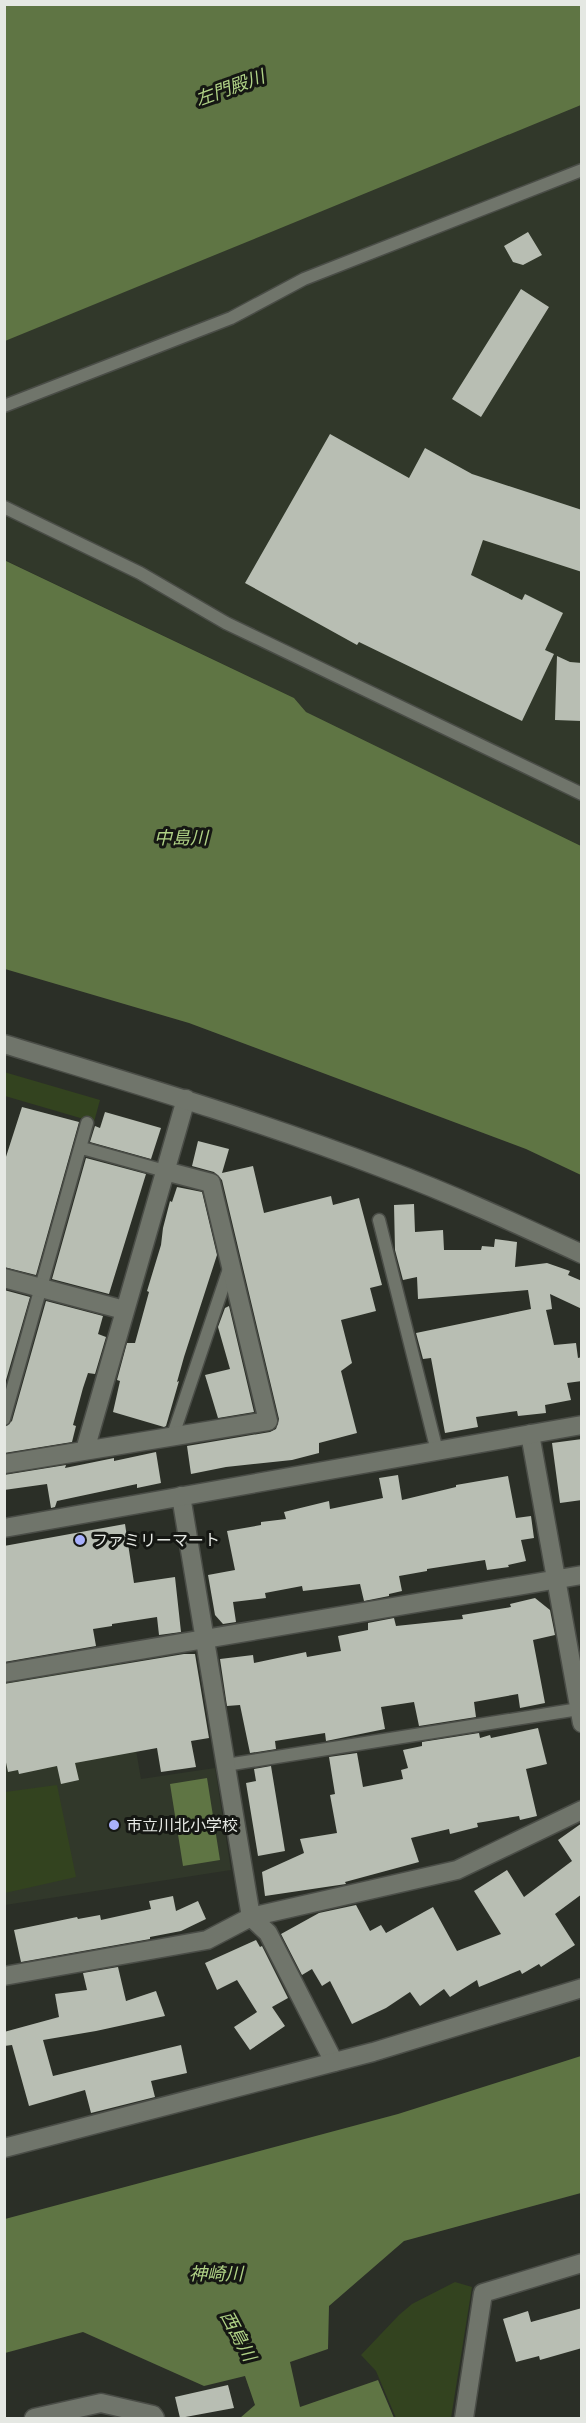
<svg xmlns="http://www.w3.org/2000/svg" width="586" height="2423" viewBox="0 0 586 2423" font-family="'Fira Sans','Noto Sans JP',sans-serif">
	<rect width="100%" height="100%" fill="#2b2f27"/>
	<path fill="#31382a" d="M581 105V846L306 712 294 698 5 560 4 341Z
		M121 1663 141 1779 215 1768 231 1870 5 1905V1683Z"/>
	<path fill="#33431f" d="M4 1072 100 1100 94 1122 5 1096Z
		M57 1785 76 1877 5 1893V1792Z
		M455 2282 472 2287 451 2418H396L376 2371 361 2355 399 2315 412 2304Z"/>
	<path fill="#5f7544" d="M5 5H581V105L5 341Z
		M4 560 294 698 306 712 581 846V1175L526 1149 189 1023 5 969Z
		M207 1778 220 1860 183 1866 170 1784Z
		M581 2056V2193L404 2241 329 2306 328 2349 290 2362 300 2407 378 2380 394 2418H240L255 2405 245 2376 204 2386 83 2332 5 2353V2219L398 2114Z"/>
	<path fill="#b8beb3" d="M528 232 542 255 523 265 513 262 504 246Z
		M521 289 549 307 481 417 452 399Z
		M330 434 409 478 425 448 472 474 582 510V572L483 540 471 575 522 600 525 594 563 613 545 650 554 654 522 721 359 642 357 645 245 583Z
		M557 656 570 662 582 663V721L555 720Z
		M22 1107 79 1122 36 1275 4 1267V1163Z
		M105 1112 161 1128 151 1159 90 1142 95 1126 100 1128Z
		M198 1141 229 1149 222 1173 253 1166 264 1213 331 1196 333 1205 359 1198 382 1285 370 1288 376 1311 341 1320 352 1363 341 1371 357 1433 319 1443V1453L292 1460 226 1467 191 1474 187 1446 270 1432 276 1429 279 1419 222 1180 214 1172 192 1166Z
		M86 1158 146 1174 109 1294 52 1279Z
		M177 1187 202 1192 217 1255 184 1357 177 1382 179 1381 166 1426 164 1427 113 1412 120 1381 117 1380 127 1343H135L149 1292 147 1291 161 1245 163 1228 170 1201 172 1202Z
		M414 1204 415 1232 443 1230 444 1250H481L482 1246 494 1247 495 1239 517 1242 515 1267 547 1263 570 1271 568 1275 582 1281V1309L550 1294 552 1309 546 1310 554 1345 576 1343 578 1358 582 1357V1381L567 1383 571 1400 545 1405 546 1413 518 1416 517 1411 476 1417 478 1427 445 1433 431 1358 423 1359 416 1333 531 1309 528 1290 418 1299 417 1277 403 1280 395 1250 394 1205Z
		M4 1290 30 1297 4 1387Z
		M46 1301 103 1316 98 1334 106 1337 95 1374 88 1373 83 1388 73 1425 76 1426 72 1442 4 1453V1427L12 1421Z
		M229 1306 254 1412 218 1418 205 1375 230 1369 218 1327 225 1308Z
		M582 1439V1500L560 1503 552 1443Z
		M156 1452 161 1483 137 1488V1484L57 1501 55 1507 51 1508 47 1484 4 1490V1475L66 1465 65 1468 114 1458V1461Z
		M398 1475 402 1500 456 1487V1485L508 1476 516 1518 531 1516 534 1538 521 1540 526 1561 508 1565 509 1567 487 1570 485 1560 427 1569V1571L399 1576 402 1591 389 1594V1596L364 1601 360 1584 303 1591 302 1586 265 1593 266 1598 233 1602 236 1622 223 1624 215 1615 208 1575 235 1570 227 1531 261 1525V1522L286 1519 284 1512 329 1501 330 1509 383 1498 379 1478Z
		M125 1524 134 1583 175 1577 181 1632 159 1635 157 1617 112 1624V1626L93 1629 96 1646 4 1662V1546Z
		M535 1598 550 1610 555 1635 533 1640 545 1703 520 1708 518 1694 474 1702 476 1717 419 1726 414 1702 381 1707 385 1729 326 1741 325 1733 275 1741 276 1749 250 1753 240 1705 227 1706 220 1659 253 1655 254 1663 306 1652 307 1657 341 1651 338 1636 368 1630V1623L394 1618 396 1626 463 1619 462 1615 511 1607 510 1604Z
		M184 1654H195L209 1738 191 1741 196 1767 161 1772 157 1748 75 1763 79 1780 61 1784 57 1766 19 1774 18 1770 8 1772 4 1753V1684Z
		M538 1728 547 1764 526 1769 537 1816 520 1820 519 1816 477 1823 478 1827 450 1834 449 1829 411 1838 419 1862 345 1882 346 1884 265 1896 262 1872 304 1853 300 1839 337 1833 330 1795 335 1794 329 1757 357 1753 363 1787 403 1779 401 1770 408 1768 403 1750 422 1746V1742L479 1733 480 1738 490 1735 491 1738Z
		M271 1766 285 1851 258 1856 246 1783 256 1781 254 1769Z
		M582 1823V1894L555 1914 575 1945 541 1967 539 1964 522 1974 520 1970 479 1987 477 1980 450 1997 444 1989 420 2006 410 1992 386 2008 352 2024 330 1981 322 1986 312 1969 302 1975 281 1934 319 1913 356 1905 370 1931 381 1925 386 1933 433 1907 457 1951 501 1934 474 1891 507 1870 524 1897 572 1861 558 1840Z
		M173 1896 176 1911 198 1901 206 1919 181 1931 150 1937V1939L21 1962 14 1930 77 1917 78 1919 100 1915 101 1920 151 1909 149 1901Z
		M256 1940 260 1947 262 1946 288 1998 272 2007 285 2026 250 2050 234 2027 257 2012 237 1980 217 1990 205 1963Z
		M118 1967 126 2001 156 1991 165 2016 96 2031 43 2040 53 2076 181 2045 187 2073 151 2081 155 2097 91 2113 85 2090 29 2106 12 2045 4 2046V2032L59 2017 55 1994 87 1990 83 1973Z
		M582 2308V2348L540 2360 539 2356 516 2362 503 2319 528 2311 531 2322Z
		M228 2385 234 2408 180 2418 175 2397Z"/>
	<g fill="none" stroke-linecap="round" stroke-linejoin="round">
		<g stroke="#4a4d47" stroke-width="15">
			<path id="service" d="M4 406 231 318 304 279 582 170
				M4 507 140 573 226 623 582 794
				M82 1148 165 1171
				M379 1220 437 1451
				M4 1419 87 1123
				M172 1438 230 1266
				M226 1765 579 1709"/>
		</g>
		<g stroke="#4a4d47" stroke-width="21">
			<path id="minor" d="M4 1278 124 1310
				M530 1434 582 1723
				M85 1450 186 1099
				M4 1464 268 1421 211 1183 165 1171
				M181 1496 251 1917 268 1933 334 2062
				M4 1673 582 1575
				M4 1976 207 1940 251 1917 457 1870 582 1810"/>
		</g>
		<g stroke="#4a4d47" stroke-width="21">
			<path id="tertiary" d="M4 1044C132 1083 260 1121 385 1169 452 1194 517 1224 582 1254
				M4 1528 582 1425
				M4 2148 373 2052 582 1988
				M34 2418 101 2403 153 2415 155 2418
				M464 2418 483 2293 582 2263"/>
		</g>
		<use href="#service" stroke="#70756b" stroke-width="12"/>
		<use href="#minor" stroke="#70756b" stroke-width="18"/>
		<use href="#tertiary" stroke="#70756b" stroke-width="18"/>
	</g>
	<g fill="#a8b0fc" stroke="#151713" stroke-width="2">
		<circle cx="80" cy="1540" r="6"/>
		<circle cx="114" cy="1825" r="6"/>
	</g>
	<g text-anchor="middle" stroke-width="6" stroke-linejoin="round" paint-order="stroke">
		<g font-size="16" fill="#e5e8e3" stroke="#151713" text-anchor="start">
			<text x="92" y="1546">ファミリーマート</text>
			<text x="126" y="1831">市立川北小学校</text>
		</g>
		<g font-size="18" font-style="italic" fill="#b0d286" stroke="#151713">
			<text transform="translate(230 88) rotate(-20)" y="6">左門殿川</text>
			<text x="181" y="844">中島川</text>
			<text x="216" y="2280">神崎川</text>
			<text transform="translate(238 2336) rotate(62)" y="6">西島川</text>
		</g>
	</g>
	<rect width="586" height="2423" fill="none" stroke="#e5e8e3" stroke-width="12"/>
</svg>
